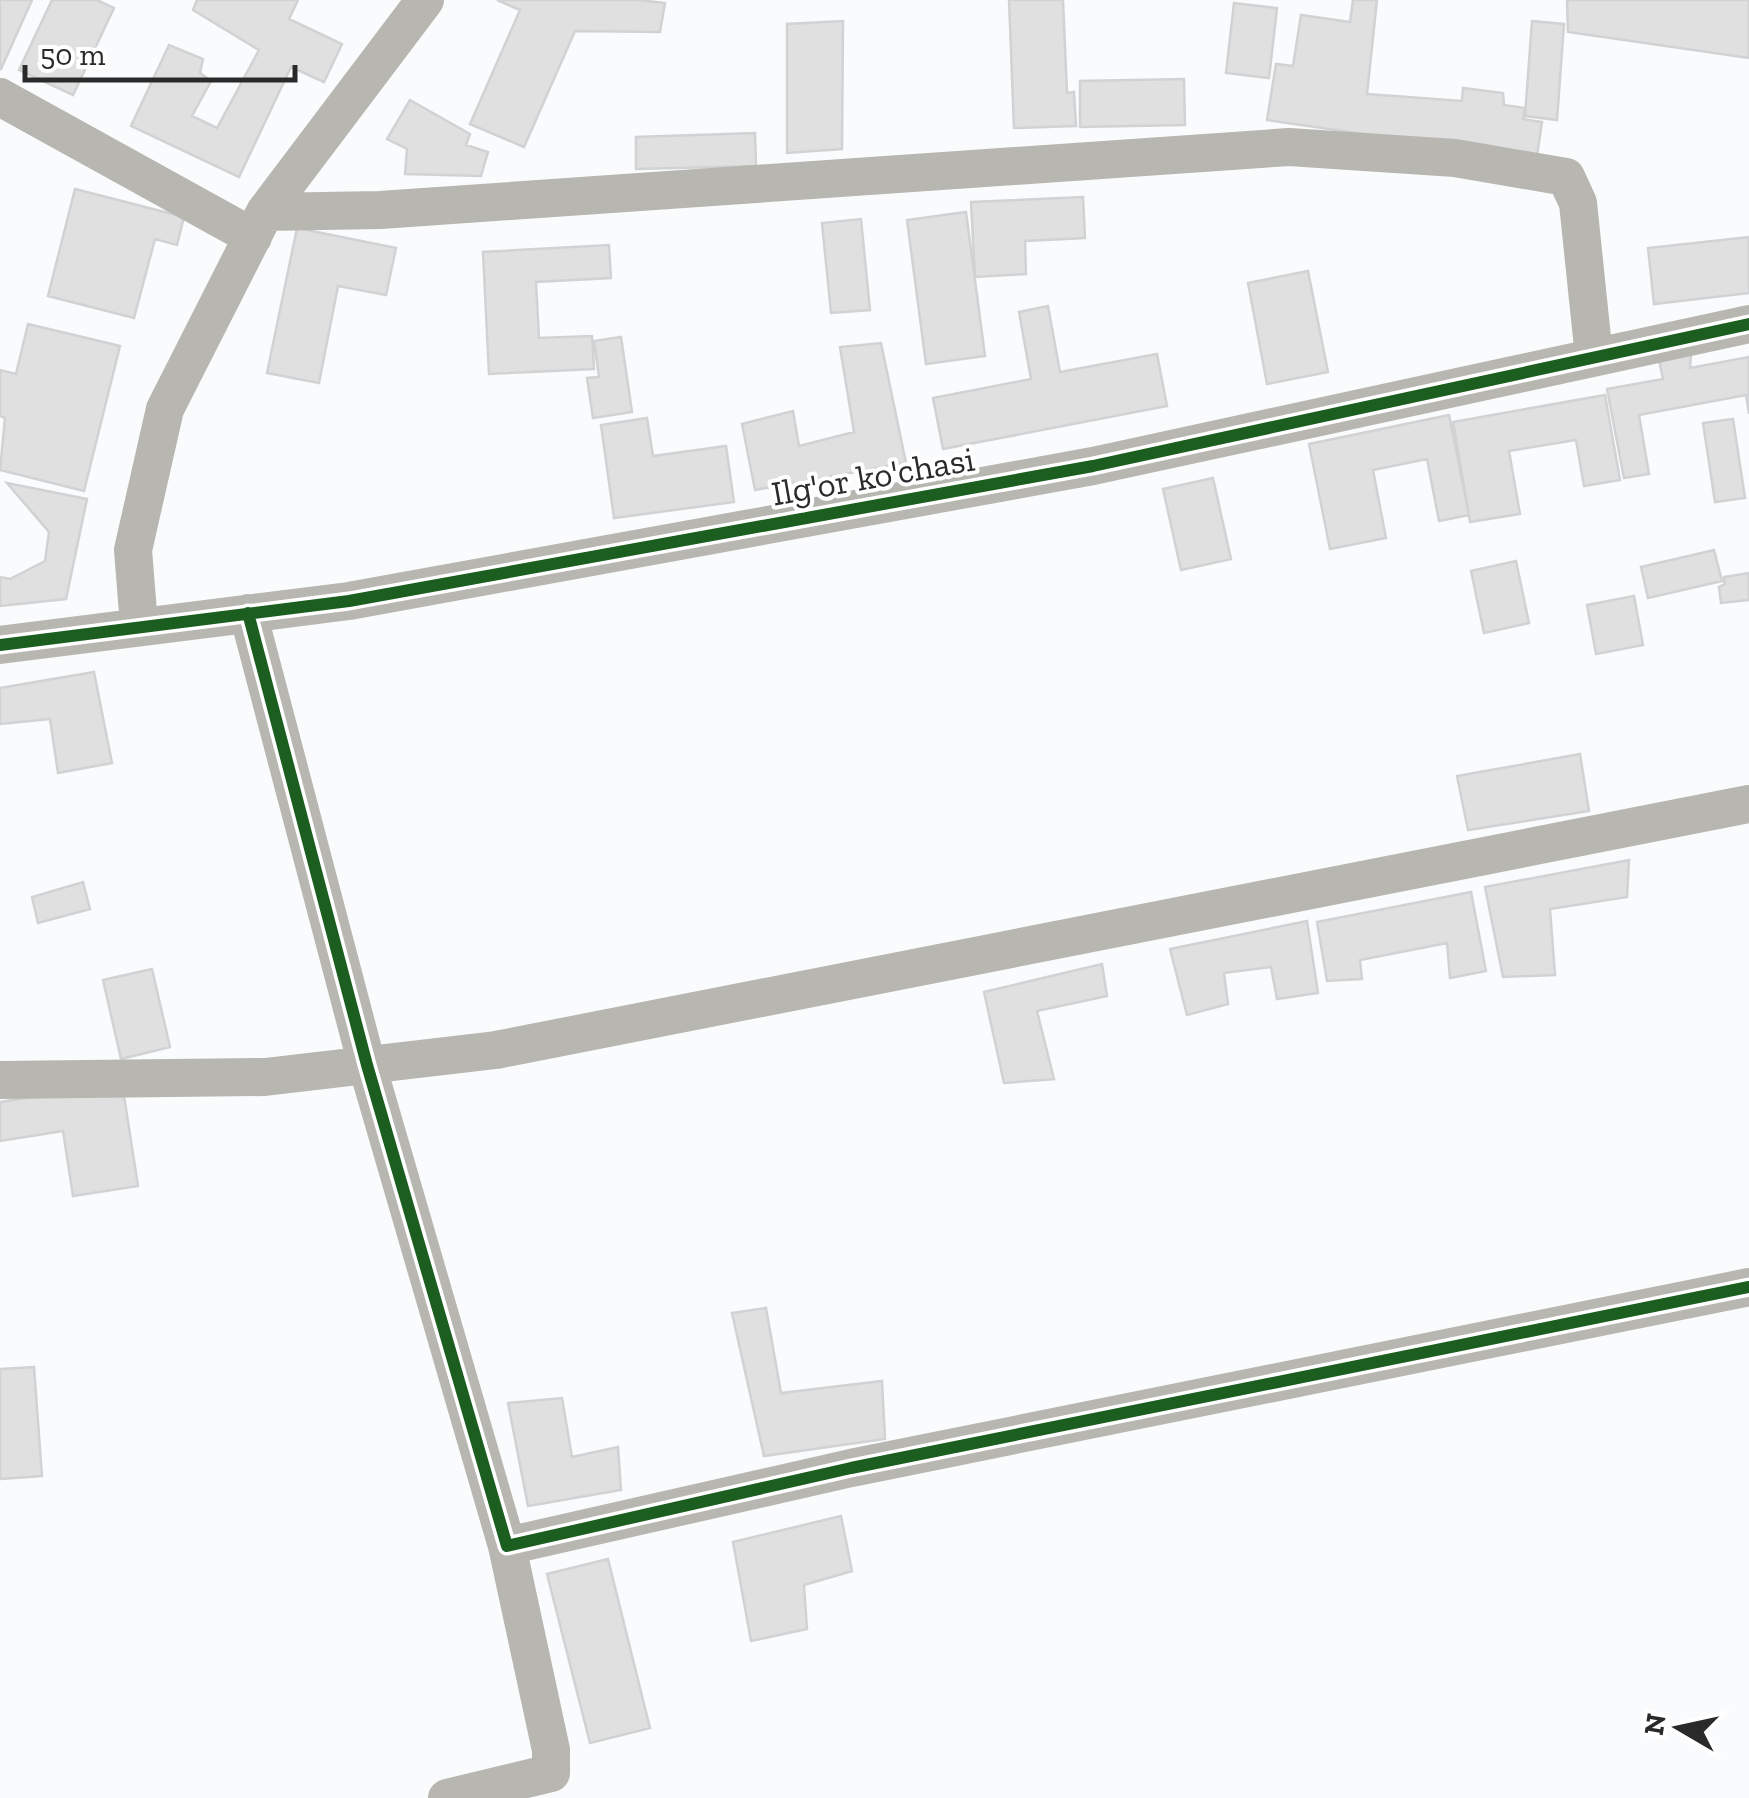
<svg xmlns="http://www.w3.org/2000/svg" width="1749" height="1798" viewBox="0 0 1749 1798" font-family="'Zilla Slab',serif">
	<rect width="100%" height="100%" fill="#f9fbfc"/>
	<path fill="#e0e0e1" stroke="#d1d2d3" stroke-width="2.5" d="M0 0H32L1 69 0 68Z
		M52 0H97L114 8 73 95 19 70Z
		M197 0H298L289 19 342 44 324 82 291 67 239 177 131 126 169 45 203 59 200 73 211 81 192 116 217 128 259 50 193 10Z
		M497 0H639L665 3 660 32 575 31 524 147 470 124 520 10Z
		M1009 0H1063L1067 93 1074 92 1076 126 1014 128Z
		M1353 0H1377L1367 94 1462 101 1463 88 1503 93 1504 105 1525 108 1523 119 1542 122 1535 170 1440 145 1267 120 1276 64 1293 66 1301 15 1350 22Z
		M1567 0H1749V58L1568 32Z
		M1234 3 1277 8 1269 78 1226 73Z
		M843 21 842 149 787 153V24Z
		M1532 21 1564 24 1557 120 1525 116Z
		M1184 79 1185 125 1080 127V81Z
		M410 100 470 134 466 145 488 152 481 176 405 174 407 149 387 139Z
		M755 133 756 166 636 169V137Z
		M75 189 184 217 177 245 155 239 134 318 48 296Z
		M1083 197 1085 238 1025 241 1026 274 975 277 971 202Z
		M966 212 985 356 926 364 907 220Z
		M861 219 870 310 831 313 822 223Z
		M297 228 396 248 386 295 338 286 319 383 267 373Z
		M1749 237V293L1654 304 1648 248Z
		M609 245 611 278 536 282 539 338 592 336 594 369 489 374 483 252Z
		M1308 271 1328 372 1267 384 1248 283Z
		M1048 306 1060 372 1157 354 1167 406 943 449 933 398 1031 379 1019 312Z
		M28 324 120 346 84 491 0 470 5 418 0 416V370L16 374Z
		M621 337 632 412 593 418 587 378 599 377 594 341Z
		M881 343 906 463 755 490 742 424 793 411 799 446 854 432 840 347Z
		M1691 354 1690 368 1749 357V414L1746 395 1639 415 1649 474 1624 478 1607 389 1663 379 1659 360Z
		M1605 395 1620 480 1584 486 1576 440 1509 451 1520 514 1470 522 1453 422Z
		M1449 415 1469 515 1439 521 1427 459 1373 470 1386 538 1330 549 1309 444Z
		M647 418 653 456 726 446 734 502 614 518 601 425Z
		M1733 419 1745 498 1715 502 1703 423Z
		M1213 478 1231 559 1181 570 1163 489Z
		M7 483 87 499 66 599 0 606V577L10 579 45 561 49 532Z
		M1714 550 1722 581 1648 598 1641 567Z
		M1516 561 1529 623 1484 633 1471 571Z
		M1749 573V600L1721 603 1719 587 1725 584 1724 577Z
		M1634 596 1643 645 1596 654 1587 605Z
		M94 672 112 763 58 773 50 719 0 724V688Z
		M1580 754 1589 811 1468 830 1457 776Z
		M1629 860 1627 897 1550 909 1555 975 1503 977 1485 887Z
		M83 882 90 909 38 923 32 897Z
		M1471 892 1486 971 1450 978 1447 943 1360 960 1362 979 1327 981 1317 922Z
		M1307 921 1318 993 1277 999 1271 967 1224 973 1228 1004 1187 1015 1170 949Z
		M1102 964 1107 996 1037 1011 1054 1079 1004 1083 984 992Z
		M152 969 170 1047 121 1059 103 980Z
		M122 1083 138 1186 73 1196 63 1131 0 1141V1102Z
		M766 1308 781 1393 882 1381 885 1439 764 1456 732 1313Z
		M34 1367 42 1476 0 1479V1369Z
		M562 1398 572 1457 618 1447 621 1490 528 1506 508 1403Z
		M841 1516 852 1571 804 1585 807 1629 751 1641 733 1542Z
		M608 1559 650 1728 590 1743 547 1574Z"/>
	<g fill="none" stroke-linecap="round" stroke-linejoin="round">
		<path stroke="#b7b6b0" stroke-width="38" d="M0 97 253 237
			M265 212 380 210 1289 147 1455 158 1566 177 1578 203 1594 357
			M248 613 367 1065 507 1546 851 1468 1749 1287
			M139 625 133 550 165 409 265 212 425 0
			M0 645 349 601 1093 466 1749 324
			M0 1080 265 1077 496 1050 1749 804
			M447 1798 551 1773V1750L507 1546"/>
		<g stroke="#fff" stroke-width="19">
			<path id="cycleway" d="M248 613 367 1065 507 1546 851 1468 1749 1287
				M0 645 349 601 1093 466 1749 324"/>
		</g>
		<use href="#cycleway" stroke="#1b5e20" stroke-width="12"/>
	</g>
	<g text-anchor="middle" stroke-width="8" stroke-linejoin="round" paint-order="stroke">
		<g font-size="35" fill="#2a2a2b" stroke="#fff">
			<text transform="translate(873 476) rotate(-10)" y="12">Ilg'or ko'chasi</text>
		</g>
	</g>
	<g transform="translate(1679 1728) rotate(279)" stroke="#ffffff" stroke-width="8" paint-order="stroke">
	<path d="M0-8L18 38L0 25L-18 38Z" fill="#2a2a2b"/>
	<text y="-15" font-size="28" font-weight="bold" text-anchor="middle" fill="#2a2a2b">N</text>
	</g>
	<path d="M25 65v15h270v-15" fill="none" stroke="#2a2a2b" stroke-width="5"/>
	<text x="40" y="65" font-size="30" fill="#2a2a2b" stroke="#ffffff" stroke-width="8" paint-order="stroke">50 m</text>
</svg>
